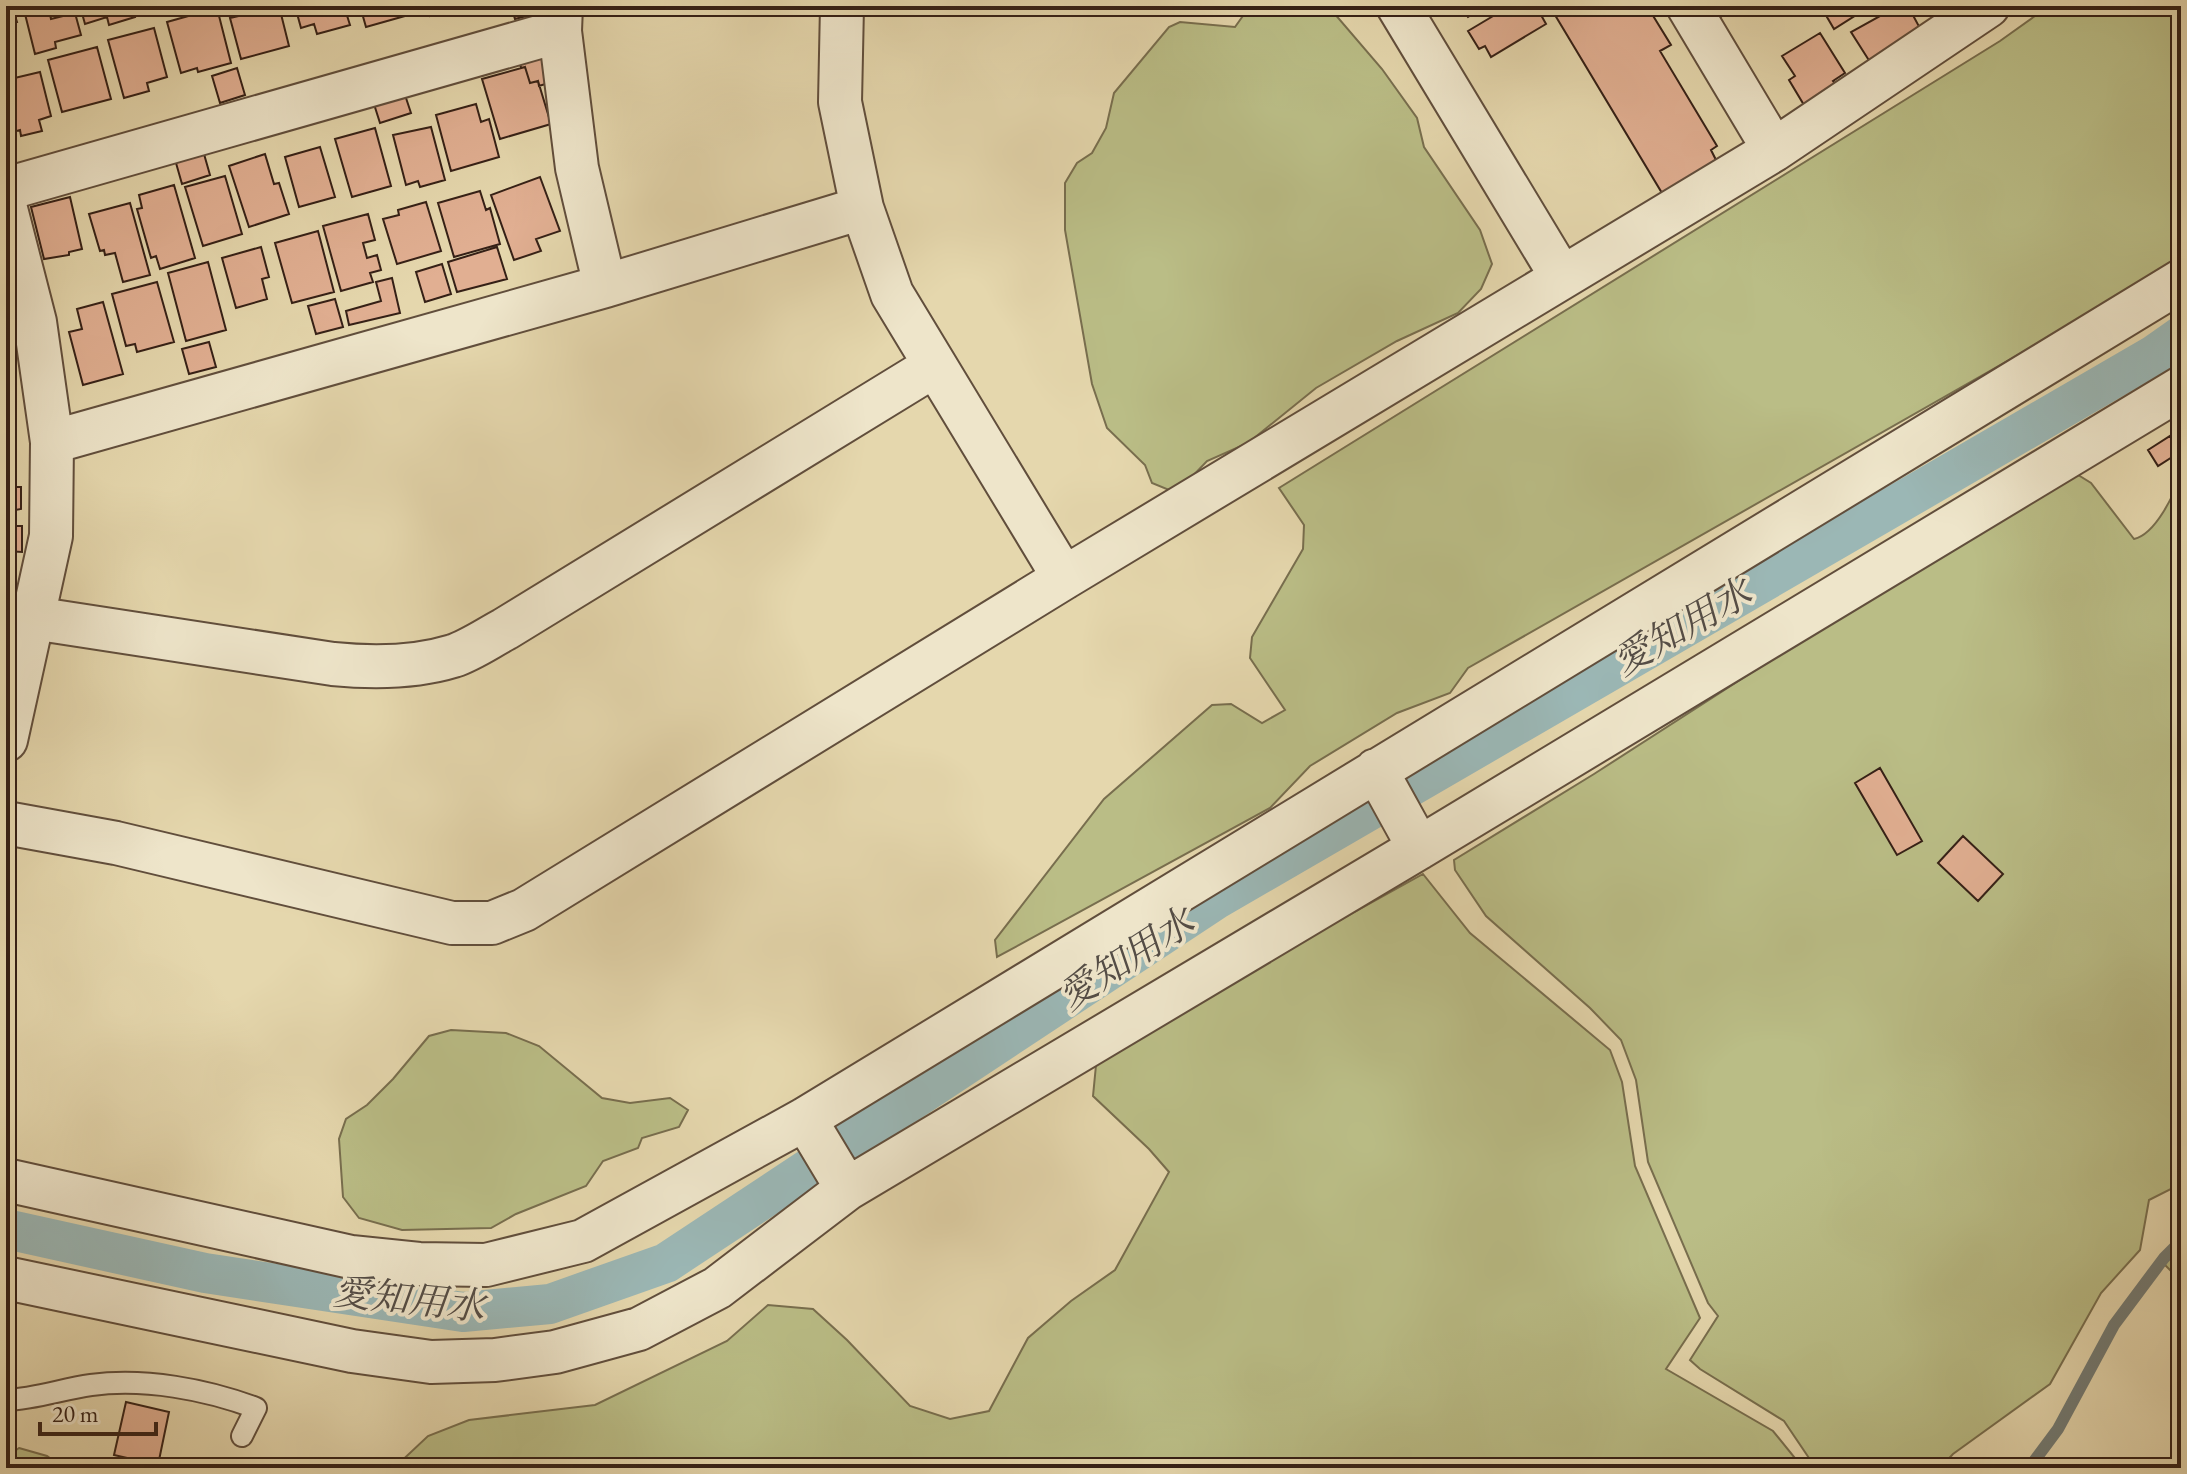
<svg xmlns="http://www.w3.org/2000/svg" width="2187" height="1474" viewBox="0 0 2187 1474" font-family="'EB Garamond','Noto Serif JP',serif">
	<rect width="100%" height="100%" fill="#e5d7ad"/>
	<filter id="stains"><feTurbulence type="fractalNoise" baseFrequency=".0025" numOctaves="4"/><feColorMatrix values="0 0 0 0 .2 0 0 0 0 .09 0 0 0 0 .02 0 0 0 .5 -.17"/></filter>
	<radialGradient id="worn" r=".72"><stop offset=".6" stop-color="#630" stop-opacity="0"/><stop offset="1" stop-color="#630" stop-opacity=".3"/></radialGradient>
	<path fill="#babd86" stroke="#786e4e" stroke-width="2" d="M1250 6H1328L1382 69 1417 118 1424 147 1480 230 1492 264 1481 289 1458 313 1397 341 1316 388 1248 443 1207 461 1184 485 1169 490 1152 483 1145 465 1107 428 1092 384 1065 230V183L1077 163 1092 153 1106 128 1114 93 1169 27 1180 22 1235 27Z
		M2049 6H2181V253L2162 273 1468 668 1450 693 1397 713 1310 766 1270 808 997 957 995 940 1104 799 1212 705 1231 704 1262 723 1285 710 1250 658 1252 637 1303 549 1304 525 1279 488 2000 41Z
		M2075 473 2091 483 2134 539C2156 534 2174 494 2181 475V1184L2149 1200 2140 1250 2101 1293 2050 1384 1953 1454 1940 1468H1827L1809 1458 1784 1421 1700 1369 1690 1360 1718 1316 1708 1303 1648 1162 1636 1080 1621 1040 1590 1008 1486 916 1455 870 1454 860 1594 774 1805 638Z
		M1423 874 1470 933 1610 1050 1622 1082 1635 1166 1700 1318 1666 1369 1773 1431 1803 1468H394L428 1436 469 1420 595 1405 727 1341 768 1305 813 1309 847 1340 910 1406 950 1419 989 1411 1028 1338 1071 1301 1115 1270 1169 1172 1149 1149 1093 1096 1097 1055Z
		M451 1030 506 1033 539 1046 602 1098 630 1103 670 1098 688 1110 679 1127 642 1138 638 1148 603 1161 586 1186 516 1214 491 1228 402 1230 359 1218 343 1197 339 1139 346 1119 367 1105 393 1079 429 1036Z
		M2181 1248V1281L2164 1264Z
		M19 1448 47 1456 63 1468H6V1457Z"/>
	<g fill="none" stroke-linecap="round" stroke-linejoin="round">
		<path stroke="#727b75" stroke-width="12" d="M2029 1468 2058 1429 2114 1325 2164 1258 2181 1241"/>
		<path stroke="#9bb7b5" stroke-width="40" d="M6 1229 205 1273 463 1312 550 1304 666 1263 1215 900 2154 355 2181 336"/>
	</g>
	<path fill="#e1af92" stroke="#352016" stroke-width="2" d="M6 6H12L17 22 6 25Z
		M23 6H48L51 19 75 13 81 35 55 42 56 48 35 54Z
		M80 6H132L135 17 109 25 107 17 85 24Z
		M241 6H279L289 46 241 59 230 18 243 15Z
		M295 6H344L350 25 317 34 314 24 301 28Z
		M360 6H410L412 14 366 27Z
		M427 6H449L450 11 430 16Z
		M511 6H540L542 12 515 19Z
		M1461 6H1486L1468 17Z
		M1510 6H1536L1546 24 1491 57 1485 46 1479 49 1468 31Z
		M1569 6H1647L1671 45 1660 51 1717 146 1711 150 1716 160 1662 193 1555 15Z
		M1700 6H1735L1736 8 1710 23Z
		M1831 6H1883L1872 12 1869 7 1834 29 1827 17 1834 13Z
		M1898 6H1908L1922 32 1870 62 1851 32Z
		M217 8 231 63 198 72 197 68 181 73 167 22Z
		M154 28 167 77 147 83 149 91 124 98 108 40Z
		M1820 33 1845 73 1833 81 1836 85 1804 105 1789 80 1795 76 1782 56Z
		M97 47 111 99 62 112 48 60Z
		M537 50 553 60 555 81 539 86 538 81 530 83 525 67 521 68 518 56Z
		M525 67 530 83 538 81 551 124 500 139 482 79Z
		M237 68 245 95 220 103 212 76Z
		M40 72 51 116 39 120 42 131 21 136 20 130 6 134V80Z
		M404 92 411 113 380 123 373 101Z
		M476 104 481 122 489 119 499 157 451 171 436 115Z
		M431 127 445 180 420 187 418 181 406 185 393 135Z
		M375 128 391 186 352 197 335 139Z
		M202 147 210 175 182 184 174 156Z
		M320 147 335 197 299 207 285 157Z
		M265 154 274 184 279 183 289 214 249 227 229 166Z
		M225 176 242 234 203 246 185 187Z
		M540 177 560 231 536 239 541 251 514 260 491 195Z
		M174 185 195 258 160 269 156 256 151 258 137 209 142 208 139 195Z
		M480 191 486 210 490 208 500 244 454 257 438 203Z
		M70 197 82 249 69 252V255L44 259 31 207Z
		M426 202 441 251 397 264 383 219 399 215 398 210Z
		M130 203 150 275 123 282 115 253 105 255 104 250 100 251 89 214Z
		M368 214 375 240 363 243 367 258 377 255 381 270 370 273 373 282 341 291 323 226Z
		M318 231 334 292 292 303 275 243Z
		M261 247 269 277 262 279 267 299 236 308 222 258Z
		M497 247 507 279 457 292 448 262Z
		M208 262 226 330 186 341 168 273Z
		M442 264 451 294 425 302 416 272Z
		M392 278 400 313 349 325 346 311 381 301 376 282Z
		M157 282 174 342 137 352 135 344 126 346 112 294Z
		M335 299 343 327 316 334 308 306Z
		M103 302 123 374 83 385 69 332 82 329 77 309Z
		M209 342 216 367 189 374 182 349Z
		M2170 436 2180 452 2158 466 2148 450Z
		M6 487H21V509L15 510V524H6Z
		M6 526H22V552L6 551Z
		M1880 768 1922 841 1897 855 1855 783Z
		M1963 836 2003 874 1978 901 1938 863Z
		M126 1402 169 1412 158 1465 114 1455Z"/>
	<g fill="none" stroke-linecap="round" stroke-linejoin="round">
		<g stroke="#614e3c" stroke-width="24">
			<path id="lane" d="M6 1400C36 1399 62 1389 91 1385 145 1378 205 1389 256 1408L242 1436"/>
		</g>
		<g stroke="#614e3c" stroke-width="46">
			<path id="street" d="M561 6 560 31 577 168 605 286
				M842 6 840 102 862 208 892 294 1064 578
				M1398 6 1561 276
				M1688 6 1774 150
				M6 189 560 31
				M6 209 35 322 52 442 51 536 6 740
				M52 442 605 286 862 208
				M33 618 333 664C373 668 414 668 453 656 471 650 488 638 505 629L934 366
				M1376 770 1419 848
				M6 823 116 843 452 923H492L524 910 1064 578 1774 150 1988 6
				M805 1119 847 1189
				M6 1180 351 1257 419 1264 486 1265 583 1241 805 1119 2181 281
				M6 1278 352 1351 431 1362 495 1360 555 1352 639 1329 717 1288 847 1189 1419 848 2181 388"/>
		</g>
		<use href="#lane" stroke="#eee5ca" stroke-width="20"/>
		<use href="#street" stroke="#eee5ca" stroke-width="42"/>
	</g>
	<g text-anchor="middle" stroke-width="8" stroke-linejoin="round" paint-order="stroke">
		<g font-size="38" font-style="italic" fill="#544d46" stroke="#eee5ca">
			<text transform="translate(1682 627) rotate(-30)" y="13">愛知用水</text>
			<text transform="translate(1126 959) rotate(-33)" y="13">愛知用水</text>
			<text transform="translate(409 1299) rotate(6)" y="13">愛知用水</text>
		</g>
	</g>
	<rect width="2187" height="1474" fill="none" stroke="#e5d7ad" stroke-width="32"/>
	<rect x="8" y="8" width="2171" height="1458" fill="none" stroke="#352016" stroke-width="4"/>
	<rect x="16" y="16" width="2155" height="1442" fill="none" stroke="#352016" stroke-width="2"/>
	<path d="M40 1422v12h116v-12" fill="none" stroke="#352016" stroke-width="4"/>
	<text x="52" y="1422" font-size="24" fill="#352016" stroke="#eee5ca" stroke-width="6" paint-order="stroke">20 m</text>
	<rect width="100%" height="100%" filter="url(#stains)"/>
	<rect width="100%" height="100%" fill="url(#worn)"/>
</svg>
